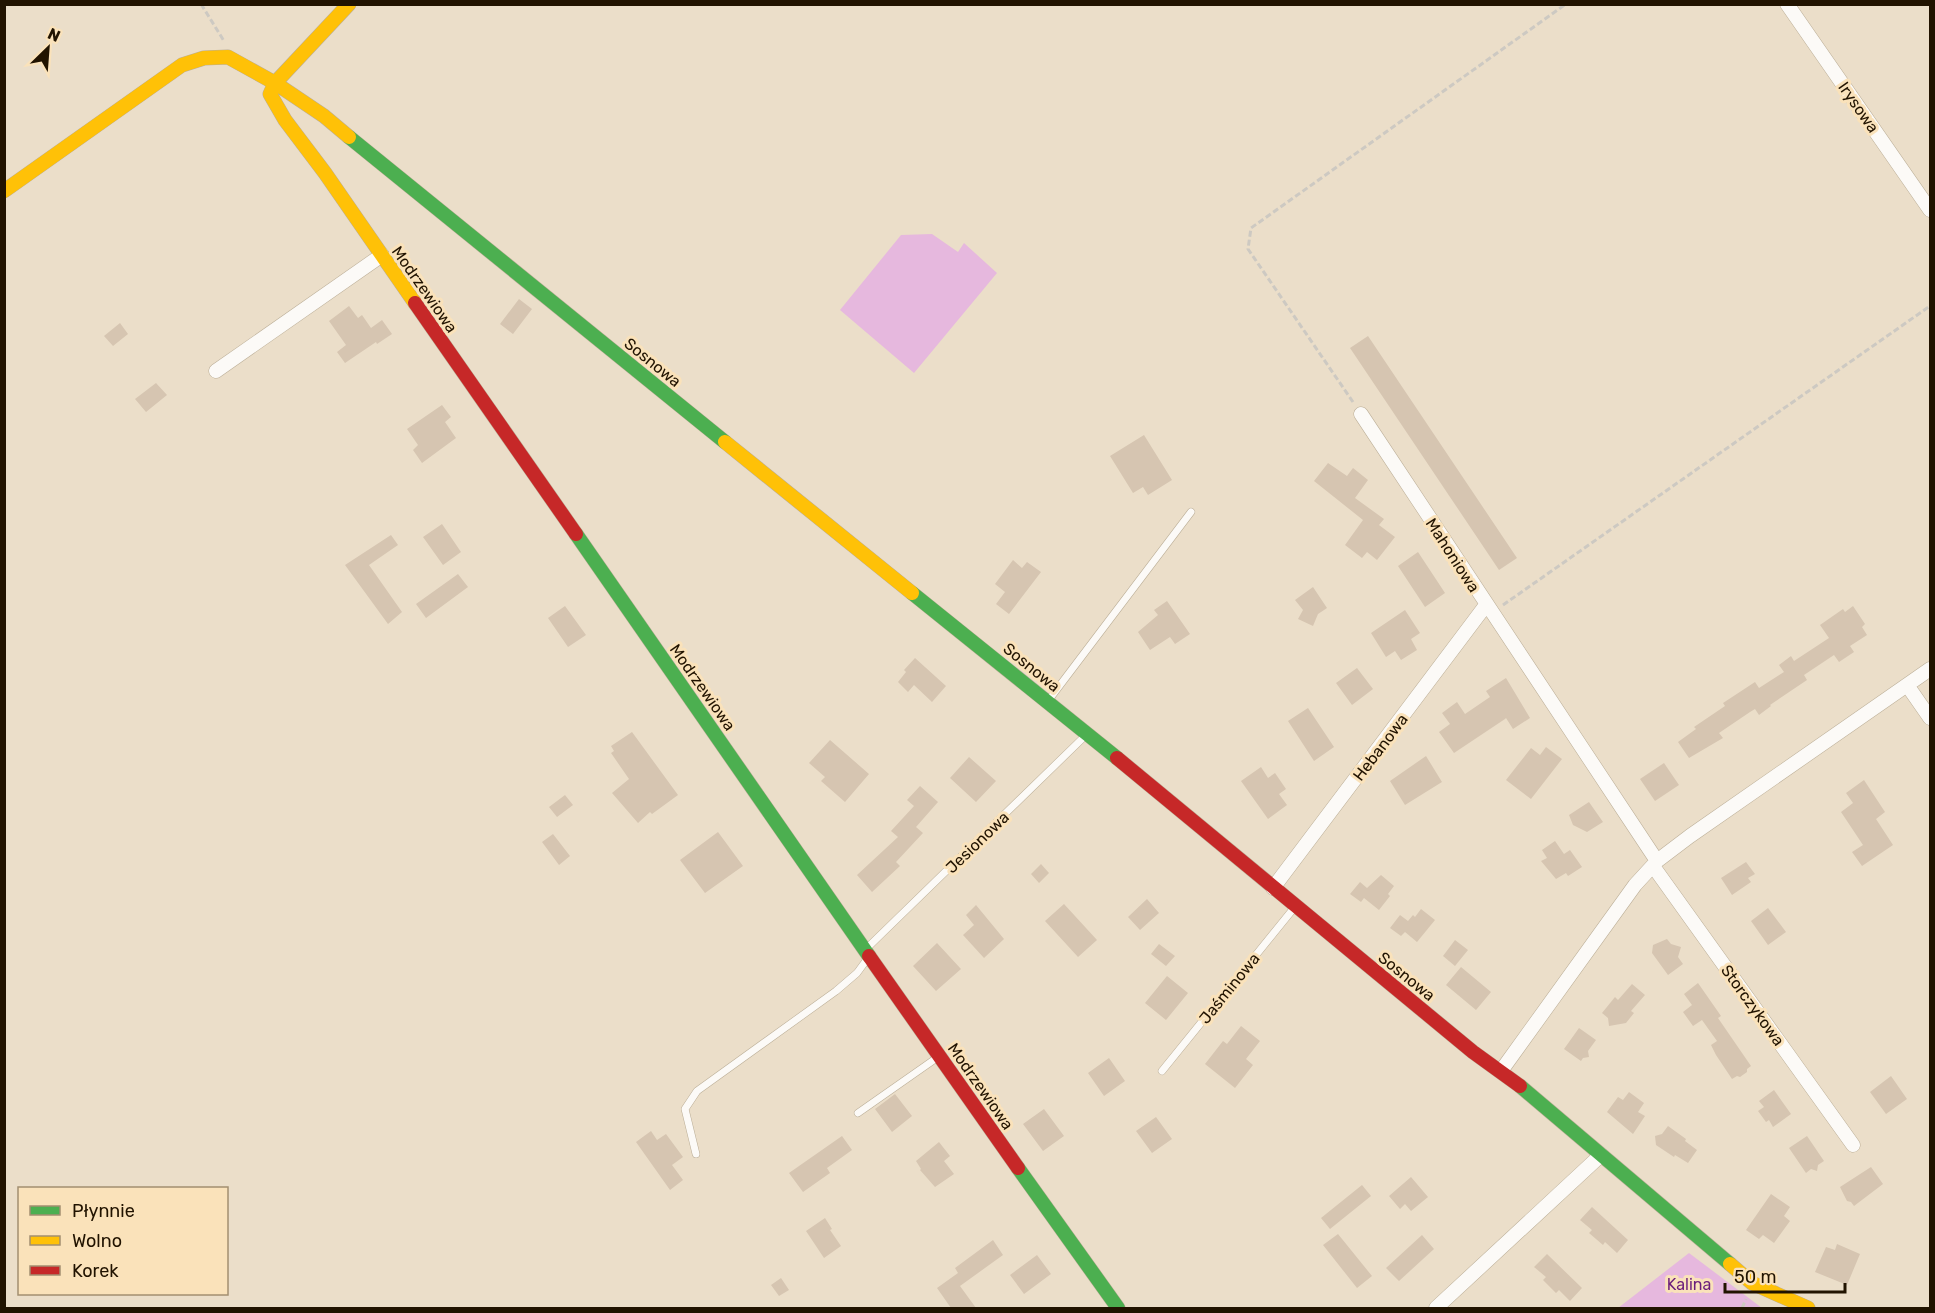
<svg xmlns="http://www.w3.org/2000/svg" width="1935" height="1313" viewBox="0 0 1935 1313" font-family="Rubik,sans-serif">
	<rect width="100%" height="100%" fill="#ebdec9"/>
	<path fill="#e6b8de" d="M932 234 958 252 964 243 997 273 914 373 840 310 901 235Z
		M1689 1253 1762 1308H1618Z"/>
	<path fill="#d6c5b1" d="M519 299 532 309 513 334 500 324Z
		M349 306 358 318 362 315 371 328 382 320 392 334 377 344 376 342 345 363 337 352 346 345 329 321Z
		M120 323 128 334 113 346 104 336Z
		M1368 336 1517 558 1499 570 1350 348Z
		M156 383 167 395 146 412 135 399Z
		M442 405 451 417 445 422 456 438 422 463 413 450 418 445 407 429Z
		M1144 435 1172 480 1148 495 1143 487 1133 493 1110 456Z
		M1328 463 1347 476 1353 468 1368 480 1355 498 1384 519 1379 525 1395 537 1377 560 1367 552 1362 558 1345 545 1363 520 1314 481Z
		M442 524 461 552 443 565 423 537Z
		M391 535 398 545 369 565 402 612 388 624 345 565Z
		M1418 552 1445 593 1425 607 1398 566Z
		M1013 560 1022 568 1027 562 1041 572 1009 614 996 604 1005 592 995 584Z
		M458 574 468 587 426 618 416 604Z
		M1313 587 1327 608 1318 614 1313 626 1298 619 1303 610 1295 600Z
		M1167 601 1190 634 1175 644 1170 637 1150 650 1138 632 1158 615 1154 610Z
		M565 606 586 635 568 647 548 618Z
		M1853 606 1865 624 1862 627 1867 635 1850 646 1854 652 1839 662 1834 655 1804 675 1807 680 1770 705 1771 706 1759 715 1755 709 1750 712 1719 733 1723 738 1689 758 1678 742 1696 729 1694 727 1725 706 1723 703 1755 682 1759 688 1784 672 1779 665 1791 656 1794 661 1829 638 1820 625 1843 609 1845 612Z
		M1405 610 1420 633 1411 639 1417 650 1401 660 1395 651 1386 657 1371 633Z
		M915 658 946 686 932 702 914 685 908 692 898 682 906 672 904 670Z
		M1357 668 1373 689 1352 705 1336 683Z
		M1506 678 1530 718 1513 729 1506 718 1505 719 1454 753 1439 732 1450 724 1442 713 1457 702 1465 714 1490 697 1486 691Z
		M1308 708 1334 747 1314 761 1288 721Z
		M632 732 678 795 652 814 650 812 638 823 612 793 629 779 611 753 614 751 611 746Z
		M830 740 869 774 845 802 821 781 825 777 809 763Z
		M1546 747 1562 759 1531 799 1506 780 1531 748 1540 755Z
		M1426 756 1442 782 1405 805 1390 781Z
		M969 757 996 781 976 802 950 778Z
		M1664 763 1679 785 1655 801 1640 779Z
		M1261 767 1268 778 1275 773 1286 789 1279 794 1287 805 1268 819 1241 781Z
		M1864 780 1885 812 1876 819 1893 845 1862 866 1852 852 1863 845 1841 812 1853 803 1846 793Z
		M920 786 938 802 916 827 923 833 896 862 900 866 872 892 857 875 898 837 891 831 914 806 907 800Z
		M565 795 573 805 557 817 549 807Z
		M1589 802 1603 822 1587 832 1573 825 1569 815Z
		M718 832 743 866 705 893 680 860Z
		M553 834 570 856 559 865 542 842Z
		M1555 841 1564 854 1570 850 1582 867 1568 876 1566 873 1556 879 1541 861 1547 858 1542 850Z
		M1746 862 1755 874 1748 878 1751 882 1732 895 1721 878Z
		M1041 864 1049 873 1039 883 1031 874Z
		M1381 875 1394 886 1388 894 1390 896 1379 910 1364 898 1361 902 1350 894 1360 882 1367 888Z
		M1147 899 1159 913 1140 930 1128 917Z
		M1064 904 1097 940 1078 957 1045 921Z
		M976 905 1004 939 984 958 963 935 974 925 966 915Z
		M1768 908 1786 932 1768 945 1751 921Z
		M1421 909 1435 920 1417 942 1405 932 1401 936 1390 928 1400 915 1408 921 1413 915 1415 917Z
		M1667 939 1671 944 1681 947 1678 957 1683 964 1668 975 1652 953 1653 945Z
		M1455 940 1468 950 1455 966 1443 956Z
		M937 943 961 969 936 991 913 966Z
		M1159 944 1175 956 1166 966 1151 954Z
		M1461 967 1491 992 1476 1010 1446 985Z
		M1167 976 1188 993 1166 1020 1145 1003Z
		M1698 983 1721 1016 1718 1018 1751 1066 1747 1069V1072L1740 1077 1737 1076 1732 1079 1716 1055 1711 1045 1717 1041 1702 1020 1693 1026 1683 1012 1692 1005 1684 994Z
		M1632 984 1645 995 1631 1011 1634 1013 1626 1023 1609 1026 1608 1018 1602 1013 1615 997 1618 1000Z
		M1241 1026 1260 1041 1246 1059 1253 1065 1235 1088 1205 1064 1223 1041 1227 1044Z
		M1579 1028 1596 1040 1588 1051 1589 1057 1583 1058 1581 1061 1564 1049Z
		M1109 1058 1125 1081 1104 1096 1088 1073Z
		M1891 1076 1907 1099 1886 1114 1870 1092Z
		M1774 1090 1791 1114 1773 1127 1769 1120 1766 1122 1758 1111 1764 1107 1759 1101Z
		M1629 1092 1644 1103 1638 1112 1645 1116 1633 1134 1607 1112 1618 1097 1623 1100Z
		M895 1094 912 1116 892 1132 875 1109Z
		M1044 1109 1064 1136 1043 1151 1023 1124Z
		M1156 1117 1172 1139 1152 1153 1136 1131Z
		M1668 1126 1686 1139 1685 1141 1697 1150 1688 1163 1675 1155 1674 1157 1656 1145 1655 1136 1662 1134Z
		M651 1131 657 1140 666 1134 683 1157 672 1165 683 1180 670 1190 636 1142Z
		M842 1136 852 1150 827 1168 830 1173 803 1192 789 1173Z
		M1807 1136 1824 1161 1818 1165 1817 1171 1811 1169 1806 1173 1789 1148Z
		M939 1142 950 1156 944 1161 954 1174 935 1187 920 1170 921 1169 916 1161Z
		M1871 1167 1883 1184 1854 1206 1851 1202 1847 1201 1840 1187Z
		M1411 1177 1428 1197 1411 1211 1405 1204 1400 1209 1389 1196Z
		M1362 1185 1371 1196 1330 1229 1321 1218Z
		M1771 1194 1790 1207 1784 1216 1790 1221 1774 1243 1763 1235 1759 1239 1746 1230Z
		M1592 1207 1628 1240 1617 1253 1605 1242 1603 1245 1589 1233 1592 1230 1580 1220Z
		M825 1218 832 1229 830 1230 841 1246 824 1258 806 1231Z
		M1338 1234 1372 1276 1357 1288 1323 1245Z
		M1422 1235 1434 1249 1399 1281 1386 1268Z
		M993 1240 1003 1255 960 1286 976 1308H951L937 1288 958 1273 955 1268Z
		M1837 1244 1860 1254 1847 1285 1815 1272 1826 1247 1835 1250Z
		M1547 1254 1582 1288 1570 1301 1559 1290 1556 1293 1543 1280 1546 1277 1534 1267Z
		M1037 1255 1051 1274 1024 1294 1010 1275Z
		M781 1278 789 1290 779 1296 771 1285Z"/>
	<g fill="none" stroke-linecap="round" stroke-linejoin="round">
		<g stroke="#bbae97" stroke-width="8">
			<path id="lane" d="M1048 701 1191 512
				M866 949 1086 735
				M1162 1071 1294 908
				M858 1113 938 1057
				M696 1154 685 1109 697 1091 836 991 857 973 868 958"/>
		</g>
		<g stroke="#bbae97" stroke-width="15">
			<path id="street" d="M1787 4 1930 210
				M216 371 382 255
				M1361 414 1657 861
				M1907 685 1930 718
				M1653 866 1853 1145
				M1273 888 1486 605
				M1501 1071 1635 885 1657 861 1690 836 1930 669
				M1436 1308 1601 1155"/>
		</g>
		<g stroke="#bbae97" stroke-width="15">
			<path id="fast" d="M349 137 725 442
				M576 534 869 956
				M912 593 1117 758
				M1520 1086 1730 1264
				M1018 1168 1118 1308"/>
		</g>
		<g stroke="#bbae97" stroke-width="15">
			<path id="slow" d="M349 4 275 83 270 94 285 120 325 173 415 303
				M4 191 182 65 204 58 228 57 275 83 324 116 349 137
				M725 442 912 593
				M1730 1264 1752 1283 1808 1308"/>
		</g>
		<g stroke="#bbae97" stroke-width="15">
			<path id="jam" d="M415 303 576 534
				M1117 758 1473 1052 1520 1086
				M869 956 1018 1168"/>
		</g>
		<path stroke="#cdc9c2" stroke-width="3" stroke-dasharray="6 3" stroke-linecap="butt" d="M201 4 224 41
			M1353 402 1248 249 1251 228 1566 4
			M1503 605 1930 306
			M1742 1308 1746 1299"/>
		<use href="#lane" stroke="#fcfaf7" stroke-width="7"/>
		<use href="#street" stroke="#fcfaf7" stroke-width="14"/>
		<use href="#fast" stroke="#4caf50" stroke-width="14"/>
		<use href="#slow" stroke="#ffc107" stroke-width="14"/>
		<use href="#jam" stroke="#c62828" stroke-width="14"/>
	</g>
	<g text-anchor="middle" stroke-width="6" stroke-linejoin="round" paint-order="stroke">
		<g font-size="16" fill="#211300" stroke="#fae2ba">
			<text transform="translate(1859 107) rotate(55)" y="6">Irysowa</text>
			<text transform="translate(425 289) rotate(55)" y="6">Modrzewiowa</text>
			<text transform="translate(653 362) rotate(39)" y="6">Sosnowa</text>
			<text transform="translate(1453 555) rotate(57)" y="6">Mahoniowa</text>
			<text transform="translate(1032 667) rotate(39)" y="6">Sosnowa</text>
			<text transform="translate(703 687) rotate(55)" y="6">Modrzewiowa</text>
			<text transform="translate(1380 747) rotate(-53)" y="6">Hebanowa</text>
			<text transform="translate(977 842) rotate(-44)" y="6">Jesionowa</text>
			<text transform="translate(1407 976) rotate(39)" y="6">Sosnowa</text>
			<text transform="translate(1229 988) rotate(-51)" y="6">Jaśminowa</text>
			<text transform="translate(1753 1005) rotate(54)" y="6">Storczykowa</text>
			<text transform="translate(981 1086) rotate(55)" y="6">Modrzewiowa</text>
		</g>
		<g font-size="16" fill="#6b1d7b" stroke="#fae2ba">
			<text x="1689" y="1290">Kalina</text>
		</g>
	</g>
	<rect width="1935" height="1313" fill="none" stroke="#211300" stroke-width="12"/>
	<rect x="18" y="1187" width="210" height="108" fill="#fae2ba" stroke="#a38f70" stroke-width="1.5"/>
	<rect x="30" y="1206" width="30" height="9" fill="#4caf50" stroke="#a38f70" stroke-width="1.5"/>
	<text x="72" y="1217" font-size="18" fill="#211300">Płynnie</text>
	<rect x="30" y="1236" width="30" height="9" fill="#ffc107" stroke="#a38f70" stroke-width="1.5"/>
	<text x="72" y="1247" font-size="18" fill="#211300">Wolno</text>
	<rect x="30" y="1266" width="30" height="9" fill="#c62828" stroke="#a38f70" stroke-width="1.5"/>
	<text x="72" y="1277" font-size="18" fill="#211300">Korek</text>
	<g transform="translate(48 48) rotate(25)" stroke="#fae2ba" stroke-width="4.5" paint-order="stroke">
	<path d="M0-4.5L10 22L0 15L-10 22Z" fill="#211300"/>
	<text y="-9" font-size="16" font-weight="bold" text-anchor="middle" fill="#211300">N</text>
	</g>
	<path d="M1725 1283v9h120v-9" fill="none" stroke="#211300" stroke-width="3"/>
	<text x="1734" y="1283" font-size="18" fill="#211300" stroke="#fae2ba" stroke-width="4.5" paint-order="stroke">50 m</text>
</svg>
